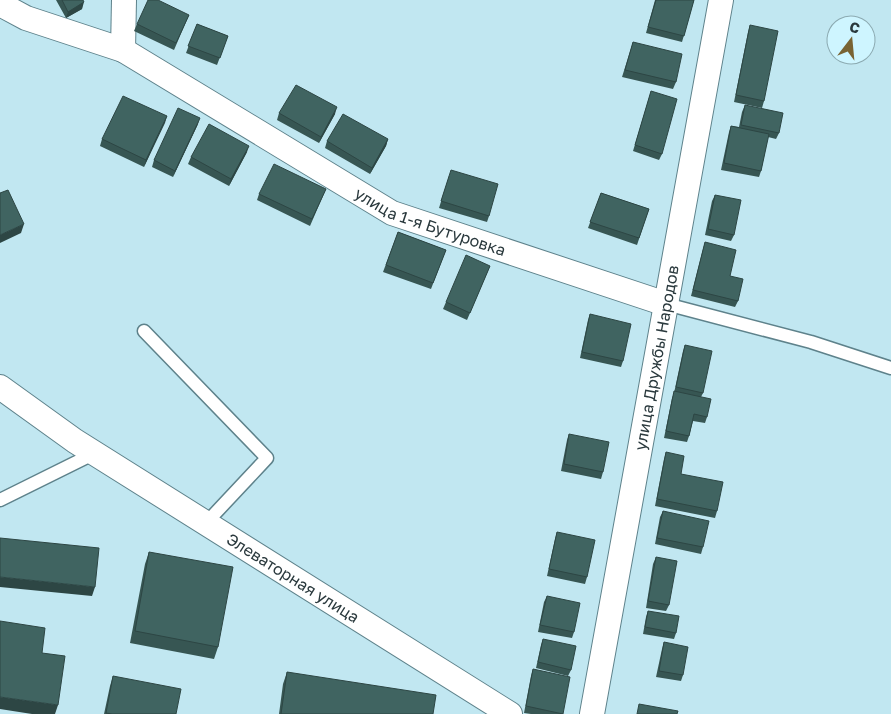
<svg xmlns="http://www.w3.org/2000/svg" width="891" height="714" viewBox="0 0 891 714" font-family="'Golos Text',sans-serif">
	<rect width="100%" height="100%" fill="#c1e7f1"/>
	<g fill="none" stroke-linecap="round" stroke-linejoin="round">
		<g stroke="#5e828b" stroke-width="15">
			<path id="lane" d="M666 304 811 342 891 368
				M144 331 267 458 207 522
				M0 500 95 453"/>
		</g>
		<g stroke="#5e828b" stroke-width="26">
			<g id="street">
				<path id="s1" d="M0 4 26 18 123 50 392 213 666 304"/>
				<path d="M123 50 124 0"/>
				<path id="s2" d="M0 387 75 441 510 714"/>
				<path id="s3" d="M592 714 721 0"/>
			</g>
		</g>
		<use href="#lane" stroke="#fff" stroke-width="12"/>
		<use href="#street" stroke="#fff" stroke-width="24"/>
	</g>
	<path fill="#375653" d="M56 0H83L82 9 66 18Z
		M655 0H694L682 42 646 33Z
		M189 15 174 50 134 31 137 24Z
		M197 24 228 36 217 65 186 53Z
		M750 25 764 101 762 108 734 102 748 32Z
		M633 42 676 82 673 89 622 77Z
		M651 91 662 154 659 160 633 151Z
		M745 105 779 133 776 139 768 137 761 171 759 177 721 170 729 132 731 126 739 127 742 112Z
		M279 113 335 114 319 143 277 120Z
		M167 116 144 167 100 146 102 139Z
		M198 124 173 177 152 167 154 160Z
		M388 139 386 146 370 174 325 148 327 141Z
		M247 152 229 186 188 164 191 157Z
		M449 176 489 216 487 222 439 208Z
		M326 189 310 226 257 200 259 194Z
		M601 193 649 209 637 245 588 228Z
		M715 195 734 235 731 241 705 235 712 201Z
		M398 232 446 250 431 289 383 272Z
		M705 242 730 276 738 301 735 307 691 296 703 249Z
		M490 266 467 320 443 309 446 302Z
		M590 314 623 361 621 367 580 358 588 320Z
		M685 345 703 393 701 397 707 417 705 423 693 421 689 436 687 442 664 438 672 398 674 393 683 351Z
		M569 434 603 472 601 479 561 471 567 440Z
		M666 452 681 474 717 511 715 518 655 506 664 459Z
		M663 511 703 547 701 554 655 544 660 517Z
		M557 532 587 577 585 584 547 576 555 539Z
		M149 552 218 647 214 659 130 643 145 564Z
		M656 557 669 605 666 611 646 608 653 564Z
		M547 596 574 632 572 638 538 632 544 602Z
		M648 611 676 633 674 639 643 634 646 617Z
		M543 639 571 670 568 676 536 668 541 645Z
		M664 642 683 675 681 681 656 677 662 649Z
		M533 669 563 714H531L524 713 531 676Z
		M287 672 433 714H279L283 684Z
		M113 676 176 714H104L110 686Z"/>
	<path fill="#2d4644" d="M84 2 82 9 66 18 68 12Z
		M337 107 335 114 319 143 321 137Z
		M167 116 165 123 144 167 146 160Z
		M200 118 198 124 173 177 175 171Z
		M388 139 386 146 370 174 372 168Z
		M249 146 247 152 229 186 231 179Z
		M24 224 21 233 0 243V235Z
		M0 577 95 587 92 596 0 587Z
		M0 697 58 705 55 714H32L0 709Z"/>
	<path fill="#406461" stroke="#2d4644" d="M62 0H83L84 2 68 12Z
		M148 0H158L189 15 176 43 137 24Z
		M656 0H694L684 36 648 27Z
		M197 24 228 36 220 58 188 46Z
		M750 25 778 31 764 101 736 95Z
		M633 42 682 54 676 82 625 70Z
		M296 85 337 107 321 137 279 113Z
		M651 91 677 99 662 154 635 145Z
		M123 96 167 116 146 160 102 139Z
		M745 105 783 113 779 133 741 125Z
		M178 108 200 118 175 171 154 160Z
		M343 114 388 139 372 168 327 141Z
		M209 124 249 146 231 179 191 157Z
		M731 126 769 134 761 171 724 163Z
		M274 164 326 189 312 219 259 194Z
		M451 170 498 184 489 216 441 201Z
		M8 190 24 224 0 235V193Z
		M601 193 649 209 639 238 590 222Z
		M715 195 741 200 734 235 708 229Z
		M398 232 446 250 433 283 386 265Z
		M705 242 736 250 730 276 743 279 738 301 693 290Z
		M466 255 490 266 470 313 446 302Z
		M590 314 631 324 623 361 582 352Z
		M685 345 712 351 703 393 676 387Z
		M674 391 711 399 707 417 694 414 689 436 666 431Z
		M569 434 609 442 603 472 564 464Z
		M666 452 684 456 681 474 723 482 717 511 657 499Z
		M663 511 709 521 703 547 657 538Z
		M557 532 595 540 587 577 549 569Z
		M0 538 99 548 95 587 0 577Z
		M149 552 233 567 218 647 135 631Z
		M656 557 677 561 669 605 648 601Z
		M547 596 580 603 574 632 540 625Z
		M648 611 679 616 676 633 645 627Z
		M0 621 45 628 42 653 65 656 58 705 0 697Z
		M543 639 576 646 571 670 538 662Z
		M664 642 688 647 683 675 659 671Z
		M533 669 570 677 563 714 526 706Z
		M287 672 436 695 433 714H281Z
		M113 676 181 689 176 714H112L106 713Z
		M639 704 678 711 677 714H637Z"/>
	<g text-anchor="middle" stroke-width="5" stroke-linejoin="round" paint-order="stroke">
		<g font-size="16" fill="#2a393d" stroke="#cef5ff">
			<text dy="6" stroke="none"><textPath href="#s1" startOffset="485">улица 1-я Бутуровка</textPath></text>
			<text dy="6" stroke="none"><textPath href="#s3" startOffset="362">улица Дружбы Народов</textPath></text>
			<text dy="6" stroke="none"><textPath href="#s2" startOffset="350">Элеваторная улица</textPath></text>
		</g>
	</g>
	<g transform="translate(851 40) rotate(16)"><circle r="24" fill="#cef5ff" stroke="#8caab1"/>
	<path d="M0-4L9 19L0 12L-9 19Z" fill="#796333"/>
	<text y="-8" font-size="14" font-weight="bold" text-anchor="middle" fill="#2a393d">С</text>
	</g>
</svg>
